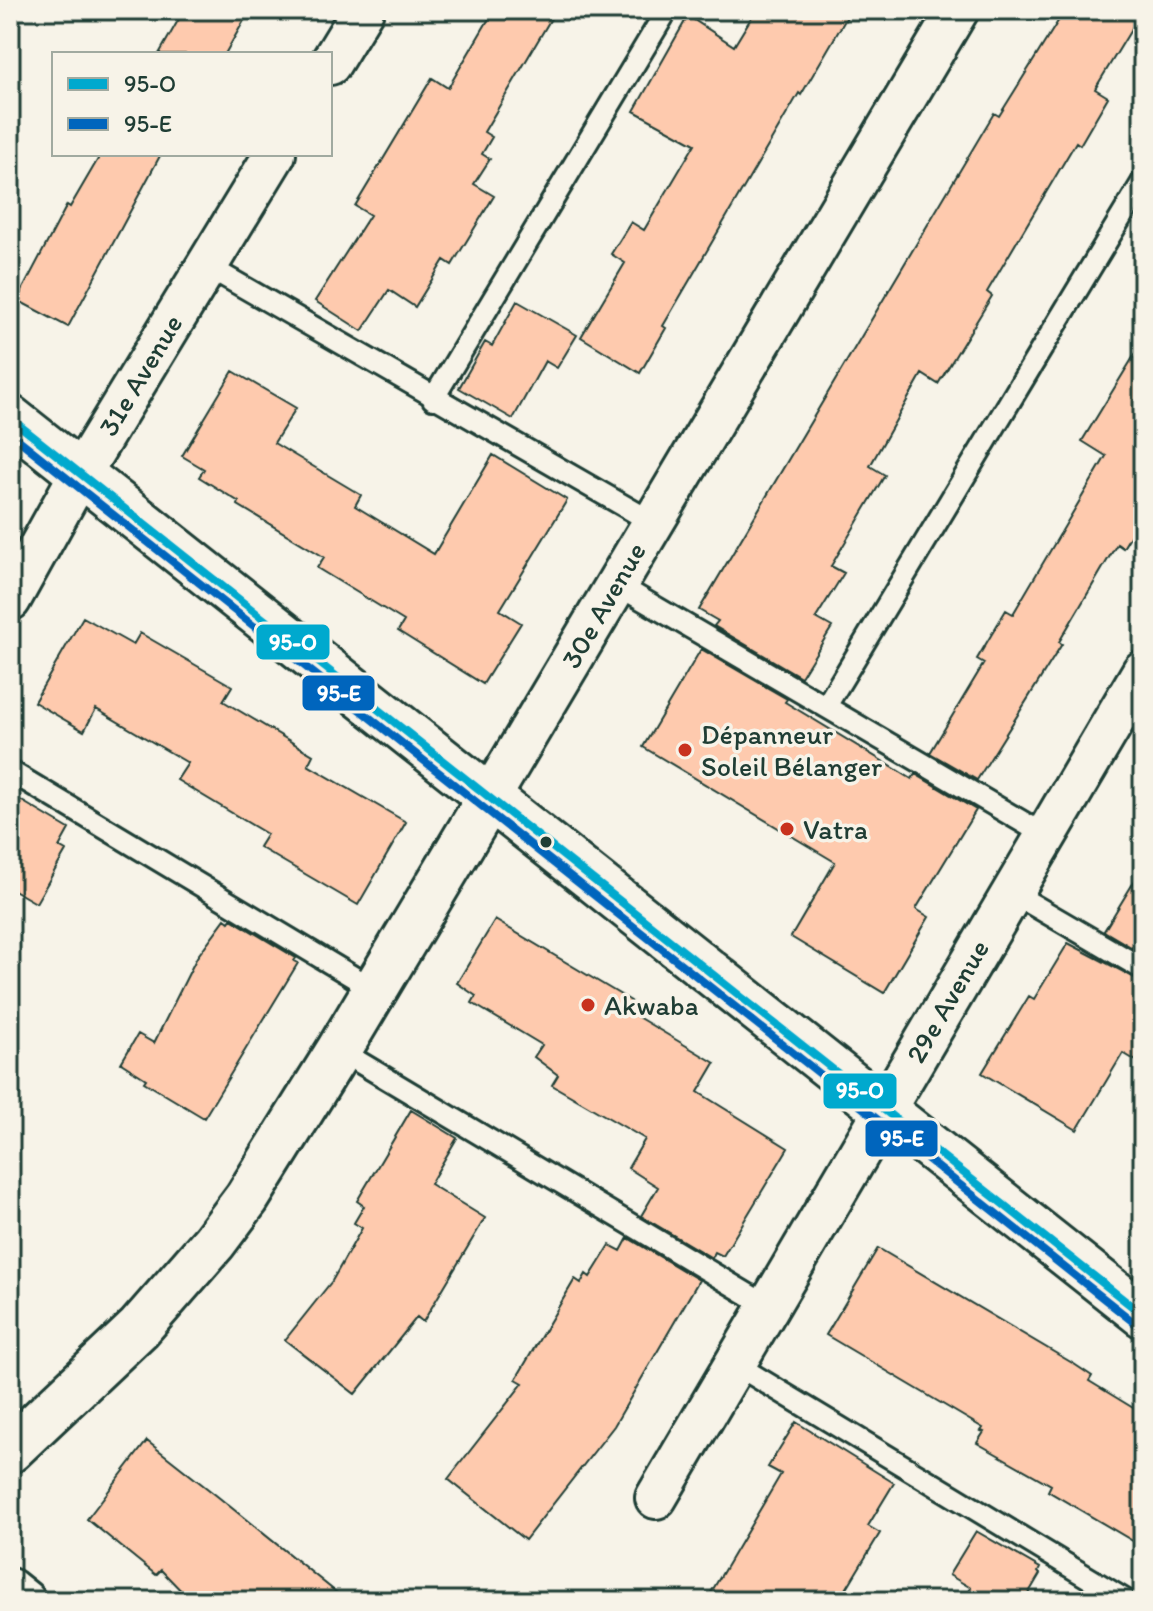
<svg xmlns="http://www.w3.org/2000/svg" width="1153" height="1611" viewBox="0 0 1153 1611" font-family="Itim,sans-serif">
	<rect width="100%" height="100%" fill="#f7f3e8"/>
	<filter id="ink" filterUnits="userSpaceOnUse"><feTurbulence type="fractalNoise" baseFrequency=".0125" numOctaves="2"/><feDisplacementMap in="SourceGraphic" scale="16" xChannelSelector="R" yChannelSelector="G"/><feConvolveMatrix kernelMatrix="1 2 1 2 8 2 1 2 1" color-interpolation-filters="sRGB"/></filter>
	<g filter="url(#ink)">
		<path fill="#fecaae" stroke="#1f3d34" stroke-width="2" d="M184 10H250L225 54H159Z
			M494 10H556L484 132 492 137 482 154 490 159 474 184 494 196 452 265 444 260 415 307 389 290 362 331 315 301 370 215 355 206 432 78 448 88Z
			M756 10H851L801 95 799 93 663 326 666 328 640 373 581 337 625 263 611 254 631 222 644 230 695 144 634 111 688 16 734 46Z
			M1065 10H1143L1095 89 1108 97 1080 145 1076 142 987 292 992 296 938 384 922 374 870 466 885 475 831 566 844 573 816 618 832 627 801 677 714 626 718 621 699 610 994 113 999 116Z
			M101 154H161L68 327 17 300 67 205 70 207Z
			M517 301 577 335 557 368 545 361 513 419 459 388 485 342 492 346Z
			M1143 341V515L1123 548 1117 544 1059 642 1062 644 977 780 930 753 984 663 977 659 1006 610 1013 614 1106 456 1082 441Z
			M233 371 296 408 274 443 361 495 355 506 434 554 493 455 567 500 500 610 521 623 483 684 398 631 404 621 317 568 324 557 238 505 239 502 199 477 204 469 182 456Z
			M83 617 133 645 140 633 232 686 223 701 313 755 308 765 406 822 358 905 259 847 267 834 177 780 188 763 96 709 84 731 34 702Z
			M701 649 787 699 785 702 912 779 915 774 976 810 916 909 929 917 884 993 791 937 835 862 643 747Z
			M10 794 69 829 59 847 66 851 36 903 10 888Z
			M1143 867V954L1104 931Z
			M225 919 229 922 231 919 296 958 294 961 298 963 204 1118 144 1082 146 1079 121 1063 138 1034 154 1043 197 957Z
			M495 920 631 1001 626 1010 715 1063 698 1092 788 1148 723 1256 715 1252 712 1258 641 1216 658 1187 628 1168 645 1139 552 1085 558 1075 534 1057 542 1045 472 1003 476 996 457 983Z
			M1068 943 1143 982V1065L1123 1053 1077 1130 982 1073 1029 996 1034 999Z
			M411 1110 457 1138 430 1184 485 1218 423 1322 417 1317 355 1394 285 1340 332 1281 362 1228 354 1223 364 1206 357 1201Z
			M628 1238 699 1280 614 1426 525 1540 448 1479 523 1383 516 1379 575 1279 581 1283 586 1274 590 1277 610 1245 621 1251Z
			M878 1248 1074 1364 1092 1376 1089 1381 1143 1414V1547L1048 1491 1051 1485 977 1443 984 1432 981 1431 983 1428 826 1335Z
			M796 1422 894 1483 868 1526 880 1533 839 1601H706L781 1474 768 1467Z
			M147 1441 217 1496 347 1601H191L161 1570 156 1575 87 1519Z
			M976 1531 1040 1568 1038 1572 1040 1574 1024 1601H964L971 1588 949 1575Z"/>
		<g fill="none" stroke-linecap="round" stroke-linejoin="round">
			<g stroke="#1f3d34" stroke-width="26">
				<path id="lane" d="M207 266 652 522
					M433 399 667 10
					M616 584 1045 835
					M826 706 1143 181
					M10 771 375 990
					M1011 892 1143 969
					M339 1050 769 1307
					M735 1364 1127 1601"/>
			</g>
			<g stroke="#1f3d34" stroke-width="46">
				<path id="street" d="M330 64 363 10
					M10 600 80 474 275 154
					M490 797 958 10
					M656 1498 1143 671
					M10 1589 25 1601"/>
			</g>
			<g stroke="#1f3d34" stroke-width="50">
				<path id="secondary" d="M10 418 1143 1315
					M10 1450 139 1328 214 1242 247 1198 339 1050 490 797"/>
			</g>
			<use href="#lane" stroke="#f7f3e8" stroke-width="20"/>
			<use href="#street" stroke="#f7f3e8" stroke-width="40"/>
			<use href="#secondary" stroke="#f7f3e8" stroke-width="44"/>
			<g stroke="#f7f3e8" stroke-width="14">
				<path id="bus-1" d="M10 418 1143 1315"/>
			</g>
			<g stroke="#f7f3e8" stroke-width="14">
				<path id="bus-2" d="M10 433 1136 1324"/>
			</g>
			<use href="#bus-1" stroke="#00a9ce" stroke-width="8"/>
			<use href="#bus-2" stroke="#0065bd" stroke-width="8"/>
		</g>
	</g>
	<g fill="#c8321e" stroke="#f7f3e8" stroke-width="3">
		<circle cx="685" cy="750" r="8"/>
		<circle cx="787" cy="829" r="8"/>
		<circle cx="588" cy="1005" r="8"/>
	</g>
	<circle fill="#1f3d34" stroke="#f7f3e8" stroke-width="3" cx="546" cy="842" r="7"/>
	<g text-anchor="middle" stroke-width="7" stroke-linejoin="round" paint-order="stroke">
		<g font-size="28" fill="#1f3d34" stroke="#f7f3e8">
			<text transform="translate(140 375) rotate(-59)" y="10">31e Avenue</text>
			<text transform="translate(603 605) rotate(-60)" y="10">30e Avenue</text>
			<text transform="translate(947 1001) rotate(-60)" y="10">29e Avenue</text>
		</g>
		<g font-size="28" fill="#1f3d34" stroke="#f7f3e8" text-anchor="start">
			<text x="701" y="744">Dépanneur<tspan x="701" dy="32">Soleil Bélanger</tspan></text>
			<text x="803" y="839">Vatra</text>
			<text x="604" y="1015">Akwaba</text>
		</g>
	</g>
	<g stroke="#f7f3e8" stroke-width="3">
		<rect x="255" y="623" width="76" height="38" rx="8" fill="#00a9ce"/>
		<rect x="301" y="674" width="75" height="38" rx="8" fill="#0065bd"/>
		<rect x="822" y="1072" width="76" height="38" rx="8" fill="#00a9ce"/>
		<rect x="864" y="1119" width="75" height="39" rx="8" fill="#0065bd"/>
	</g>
	<g font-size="22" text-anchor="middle" font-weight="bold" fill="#fff">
		<text x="293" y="650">95-O</text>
		<text x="339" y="701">95-E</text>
		<text x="860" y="1098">95-O</text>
		<text x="902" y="1146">95-E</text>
	</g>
	<rect width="1153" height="1611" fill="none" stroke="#f7f3e8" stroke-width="40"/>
	<rect x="20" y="20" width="1113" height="1571" fill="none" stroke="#1f3d34" stroke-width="3" filter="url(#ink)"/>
	<rect x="52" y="52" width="280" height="104" fill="#f7f3e8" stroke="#a1aaa0" stroke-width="2"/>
	<rect x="68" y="78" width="40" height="12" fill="#00a9ce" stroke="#a1aaa0" stroke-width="2"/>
	<text x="124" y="92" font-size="24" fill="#1f3d34">95-O</text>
	<rect x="68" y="118" width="40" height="12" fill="#0065bd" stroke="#a1aaa0" stroke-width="2"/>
	<text x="124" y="132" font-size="24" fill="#1f3d34">95-E</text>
</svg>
